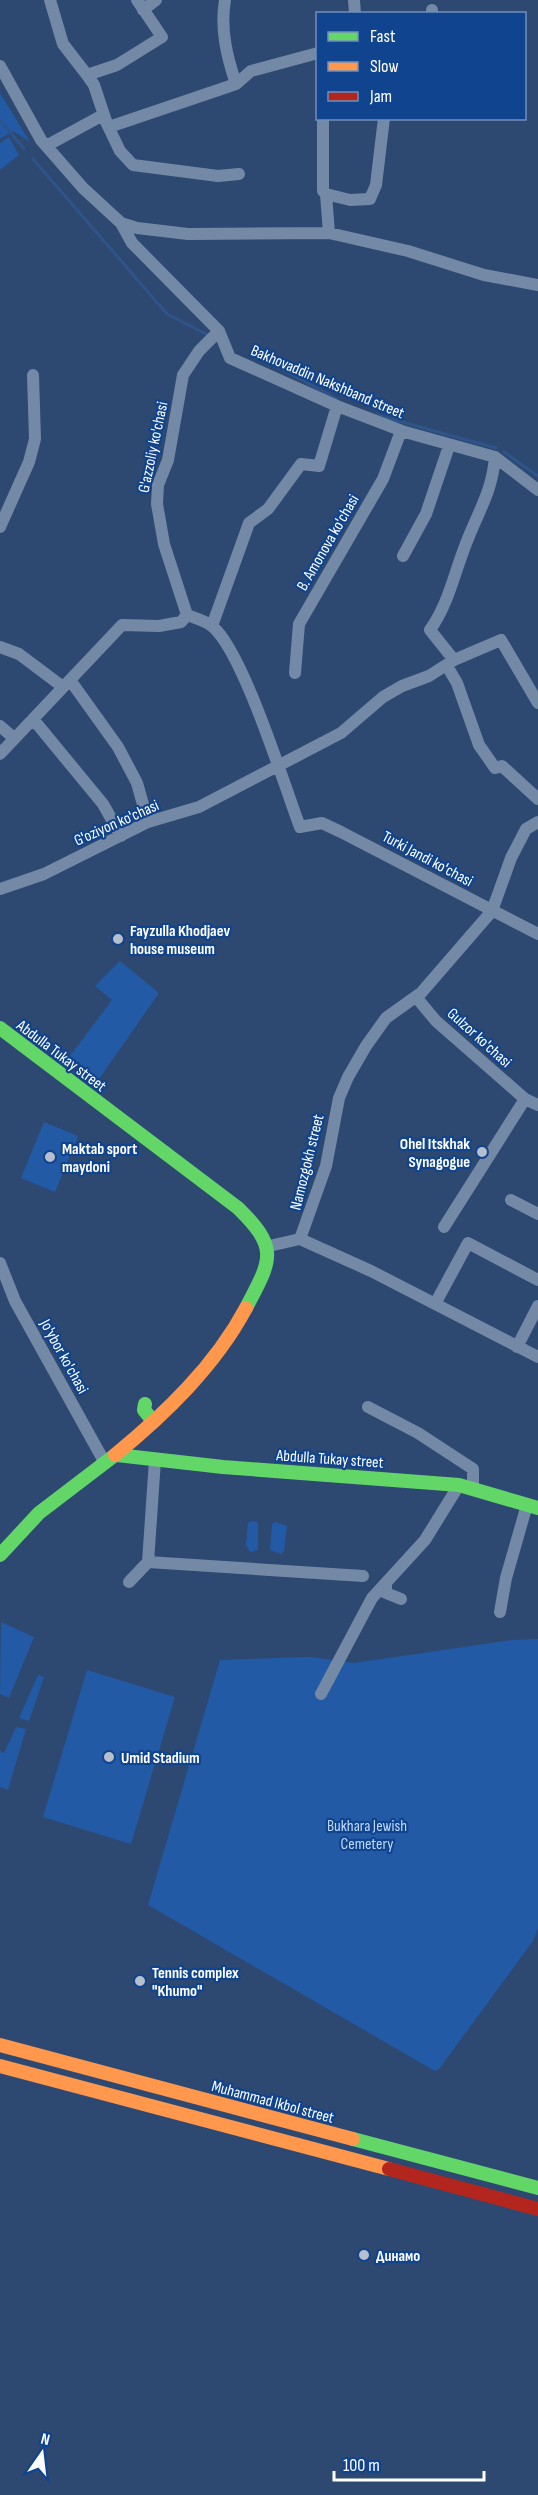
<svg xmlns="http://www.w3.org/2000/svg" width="538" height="2495" viewBox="0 0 538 2495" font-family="'Sofia Sans Condensed',sans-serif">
	<rect width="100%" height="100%" fill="#2d4971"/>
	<path fill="#235aa6" d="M0 93 30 142 13 131 0 139Z
		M9 137 19 155 0 170V143Z
		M120 961 159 993 99 1079 70 1056 112 1000 95 986Z
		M44 1122 78 1136 55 1192 21 1178Z
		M252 1521 258 1522V1550L250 1552 246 1545 248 1523Z
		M275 1522 287 1526 284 1551 281 1554 270 1550 272 1524Z
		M1 1622 34 1637 9 1698 0 1694Z
		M538 1639V1928L533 1941 439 2069 435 2071 148 1905 220 1660 310 1657 354 1663 512 1640Z
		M87 1670 175 1697 131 1844 43 1817Z
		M38 1675 44 1677 29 1721 19 1718Z
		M16 1727 26 1729 8 1790 0 1787V1751L4 1753Z"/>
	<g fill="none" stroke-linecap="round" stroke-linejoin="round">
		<path stroke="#2e548a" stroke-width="3" d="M0 120 24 149
			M33 159 167 314 206 334
			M254 354 337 399
			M377 415 496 448
			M504 452 538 476"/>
		<path stroke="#7489a5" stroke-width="12" d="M50 0 63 44 87 75
			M137 0 162 37 117 65 87 75 94 85 107 124 120 151 133 165 218 176 239 174
			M225 0C220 29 227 57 236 84
			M354 0 355 14
			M143 10 156 0
			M432 14V10
			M0 66 41 140 83 188 121 223 132 243 219 331 230 358 337 406 405 432 495 457 538 490
			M323 118V191L326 194 329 233
			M109 127 236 84 251 71 318 53
			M46 146 103 115
			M326 194 350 200 370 199 376 185 384 118
			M121 223 137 228 188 234 329 233 408 251 484 275 538 285
			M0 527 29 462 35 439 33 375
			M403 556 426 514 449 446
			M187 615 164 544 157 504 158 485 168 460 183 375 199 351 219 331
			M212 626 249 523 268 509 301 464 319 466 337 406
			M0 647 19 654 63 687
			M454 660 430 630C448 604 453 578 464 549 476 515 492 494 495 457
			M447 666 457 683 479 745 495 768 502 766 538 799
			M295 673 299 624 383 479 401 431
			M70 680 118 747 137 783 148 822
			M33 719 103 804 121 836
			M0 726 14 738
			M0 754 122 625 159 626 181 622 187 615C195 618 205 621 212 626 243 651 284 785 300 827L322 823 341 832 538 934
			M0 889 44 874 148 822 199 807 341 733 383 697 402 686 429 676 454 660 501 640 538 703
			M416 997 436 1021 525 1099 538 1105
			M511 1200 538 1214
			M444 1227 525 1099
			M300 1239 371 1271 538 1357
			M269 1246 300 1239 326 1166 339 1098 348 1077 366 1046 386 1018 421 993 492 911 511 858 526 829 538 822
			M0 1263 15 1301 105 1463
			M435 1304 468 1243 538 1280
			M517 1347 538 1306
			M368 1407 418 1433 473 1469V1487
			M148 1562 155 1460
			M129 1582 148 1562 363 1576
			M386 1583V1593L401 1599
			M500 1612 506 1578 527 1505
			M321 1694 372 1598 425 1540 459 1485"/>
		<path stroke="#63d668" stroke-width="14" d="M0 1028 238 1208C280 1249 271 1260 246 1308
			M145 1404 144 1410 153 1421
			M117 1455 223 1467 459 1485 538 1508
			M0 1555 39 1513 115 1455
			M353 2139 538 2188"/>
		<path stroke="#ff974d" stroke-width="14" d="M115 1455C165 1414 215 1366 246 1308
			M0 2045 353 2139
			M0 2066 389 2169"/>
		<path stroke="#b3261e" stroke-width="14" d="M389 2169 538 2209"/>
	</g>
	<g fill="#b6bfcd" stroke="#10448e" stroke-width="2">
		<circle cx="118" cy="939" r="6"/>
		<circle cx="482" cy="1152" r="6"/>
		<circle cx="50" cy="1157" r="6"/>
		<circle cx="109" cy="1757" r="6"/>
		<circle cx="140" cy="1981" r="6"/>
		<circle cx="364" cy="2255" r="6"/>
	</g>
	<g text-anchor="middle" stroke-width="4.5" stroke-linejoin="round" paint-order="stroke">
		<g font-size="16" fill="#fff" stroke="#10448e">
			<text transform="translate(328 381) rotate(23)" y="6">Bakhovaddin Nakshband street</text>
			<text transform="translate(152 447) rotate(-78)" y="6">G'azzoliy ko'chasi</text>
			<text transform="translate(327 542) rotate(-60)" y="6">B. Amonova ko'chasi</text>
			<text transform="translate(116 822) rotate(-24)" y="6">G'oziyon ko'chasi</text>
			<text transform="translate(428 858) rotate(28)" y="6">Turki Jandi ko'chasi</text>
			<text transform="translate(480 1037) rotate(42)" y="6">Gulzor ko'chasi</text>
			<text transform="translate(62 1055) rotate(37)" y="6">Abdulla Tukay street</text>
			<text transform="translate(306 1162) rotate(-76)" y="6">Namozgokh street</text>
			<text transform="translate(65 1356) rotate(61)" y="6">Jo'ybor ko'chasi</text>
			<text transform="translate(330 1458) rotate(4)" y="6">Abdulla Tukay street</text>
			<text transform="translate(273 2101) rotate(15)" y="6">Muhammad Ikbol street</text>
		</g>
		<g font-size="16" font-weight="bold" fill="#fff" stroke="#10448e" text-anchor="start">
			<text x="130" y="936">Fayzulla Khodjaev<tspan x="130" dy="18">house museum</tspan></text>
			<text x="470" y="1149" text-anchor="end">Ohel Itskhak<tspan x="470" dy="18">Synagogue</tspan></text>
			<text x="62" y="1154">Maktab sport<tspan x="62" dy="18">maydoni</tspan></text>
			<text x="121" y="1763">Umid Stadium</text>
			<text x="152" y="1978">Tennis complex<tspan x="152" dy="18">"Khumo"</tspan></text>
			<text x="376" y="2261">Динамо</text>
		</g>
		<g font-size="16" fill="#bfdafd" stroke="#10448e">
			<text x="367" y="1831">Bukhara Jewish<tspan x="367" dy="18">Cemetery</tspan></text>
		</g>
	</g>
	<rect x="316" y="12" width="210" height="108" fill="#10448e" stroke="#708fbb" stroke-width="1.5"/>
	<rect x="328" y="32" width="30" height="9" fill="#63d668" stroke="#708fbb" stroke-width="1.5"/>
	<text x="370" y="42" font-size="18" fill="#ffffff">Fast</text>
	<rect x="328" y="62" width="30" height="9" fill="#ff974d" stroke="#708fbb" stroke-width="1.5"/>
	<text x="370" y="72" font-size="18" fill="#ffffff">Slow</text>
	<rect x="328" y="92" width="30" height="9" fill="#b3261e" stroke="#708fbb" stroke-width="1.5"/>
	<text x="370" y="102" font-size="18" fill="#ffffff">Jam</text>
	<g transform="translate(42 2453) rotate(14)" stroke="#10448e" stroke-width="4.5" paint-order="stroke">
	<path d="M0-4.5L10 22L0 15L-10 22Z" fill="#ffffff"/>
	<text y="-9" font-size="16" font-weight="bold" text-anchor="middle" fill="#ffffff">N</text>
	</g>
	<path d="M334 2471v9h150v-9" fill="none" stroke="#ffffff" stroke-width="3"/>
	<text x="343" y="2471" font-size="18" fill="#ffffff" stroke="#10448e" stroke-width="4.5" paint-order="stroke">100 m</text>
</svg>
